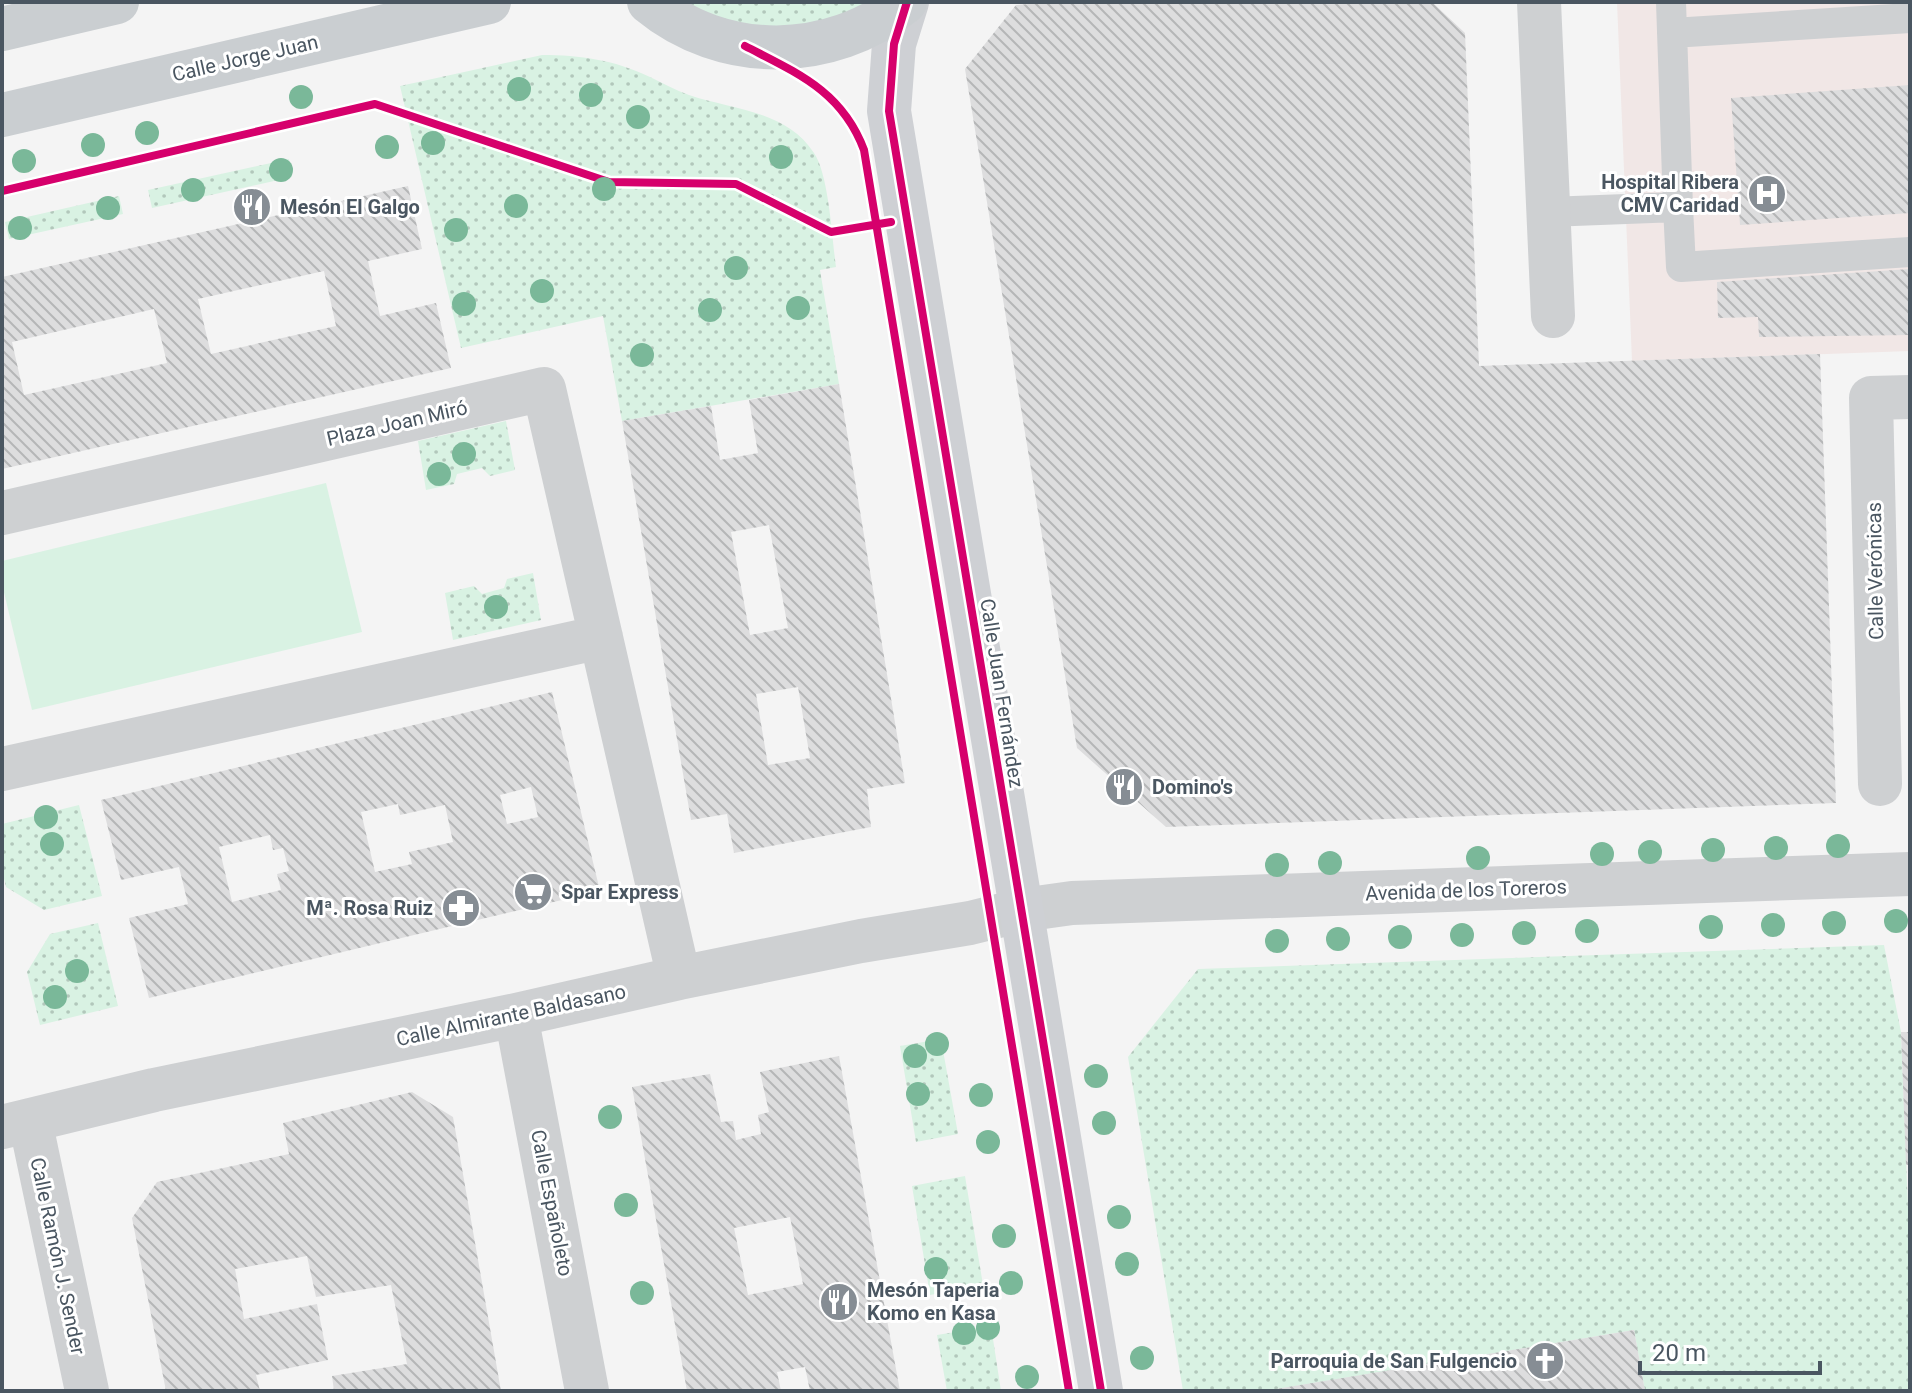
<svg xmlns="http://www.w3.org/2000/svg" width="1912" height="1393" viewBox="0 0 1912 1393" font-family="Roboto,sans-serif">
	<defs>
		<pattern id="grass-dots" width="8" height="8" patternUnits="userSpaceOnUse" patternTransform="scale(2)"><rect width="8" height="8" fill="#d9f2e3"/><path d="M2 2h.1M6 6h.1" fill="none" stroke="#b2c7bb" stroke-width="1.8" stroke-linecap="round"/></pattern>
		<pattern id="building-back-hatch" width="6" height="6" patternUnits="userSpaceOnUse" patternTransform="scale(2)"><rect width="6" height="6" fill="#ddddde"/><path d="M-1 5l2 2M0 0l6 6M5-1l2 2" fill="none" stroke="#b5b6b7"/></pattern>
	</defs>
	<rect width="100%" height="100%" fill="#f4f4f4"/>
	<path fill="#f1e7e6" d="M1617 2H1910V351L1632 361Z"/>
	<path fill="url(#grass-dots)" d="M649 2H905L816 45Z
		M542 55C580 55 615 60 650 77 663 83 675 90 689 95 733 110 786 110 814 153 829 175 832 239 836 267L820 270 839 384 622 421 603 316 461 348 400 86Z
		M289 159 292 177 152 208 148 190Z
		M119 196 123 214 9 239 5 222Z
		M506 421 515 470 490 476 482 468 457 474 454 484 426 490 418 441Z
		M533 573 541 620 453 640 445 593 474 586 482 594 504 588 507 579Z
		M79 805 102 896 44 910 6 887 2 870V824Z
		M98 923 118 1006 40 1025 27 972 50 934Z
		M1884 945 1901 1032 1910 1258V1391H1645L1634 1330 1266 1391H1183L1128 1057 1198 969Z
		M941 1039 958 1134 916 1142 900 1046Z
		M965 1176 983 1285 930 1295 912 1186Z
		M991 1326 1001 1391H947L937 1335Z"/>
	<path fill="#d9f2e3" d="M326 483 362 632 32 710 2 584V561Z"/>
	<path fill="url(#building-back-hatch)" fill-rule="evenodd" d="M1054 2H1432L1465 33 1479 366 1820 354 1836 803 1166 827 1077 748 965 69 1016 5Z
		M1910 85V213L1740 225 1731 98Z
		M408 186 422 249 368 261 380 316 436 303 451 368 2 469V277ZM324 271 336 326 211 354 198 299ZM154 309 167 363 24 395 12 342Z
		M1910 269V335L1759 337 1758 317 1718 318 1717 282Z
		M839 384 905 783 867 789 871 827 734 853 727 814 691 820 622 421 711 406 720 460 758 453 749 400ZM769 525 788 628 750 635 731 532ZM798 687 810 758 768 765 756 694Z
		M552 692 600 891 149 998 129 918 188 904 179 867 121 880 101 800ZM531 787 538 817 507 824 500 795ZM398 804 400 815 445 805 453 842 409 852 412 864 375 872 361 812ZM270 835 273 850 283 848 289 871 277 874 281 890 232 902 219 847Z
		M1901 1032H1910V1165H1906Z
		M839 1056 900 1391H810L805 1367 777 1372 781 1391H687L632 1087 710 1074 721 1122 733 1121 736 1140 761 1134 758 1115 769 1112 760 1072ZM790 1217 803 1284 748 1295 734 1228Z
		M412 1092 453 1117 501 1391H334L332 1376 407 1364 391 1285 316 1297 307 1256 235 1269 244 1319 317 1304 328 1360 256 1375 260 1391H166L132 1218 157 1182 289 1154 283 1123Z
		M1634 1330 1645 1391H1277L1276 1389Z"/>
	<g fill="none" stroke-linecap="round" stroke-linejoin="round">
		<path stroke="#ced0d2" stroke-width="30" d="M1671 2 1678 207
			M1672 33 1910 18
			M1548 212 1678 207 1681 267 1910 252"/>
		<path stroke="#ced0d2" stroke-width="44" d="M1539 2 1553 316
			M2 513 544 389 679 978
			M2 769 601 637
			M1880 784 1871 398 1910 397
			M516 1015 587 1391
			M30 1120 87 1391
			M2 1127 154 1090 516 1015 679 978 861 941 970 923 1022 910 1072 903 1910 874"/>
		<path stroke="#ced0d4" stroke-width="44" d="M907 2 894 44 889 111 1101 1391"/>
		<path stroke="#caced1" stroke-width="44" d="M649 2C723 63 830 62 905 2
			M2 29 117 2
			M2 115 489 2"/>
		<g stroke="#fff" stroke-width="13">
			<path id="cycleway" d="M907 2 894 44 889 111 1101 1391
				M745 46C797 73 842 91 864 150L1069 1391
				M2 191 375 104 609 182 736 184 831 232 891 222"/>
		</g>
		<use href="#cycleway" stroke="#d6006c" stroke-width="8"/>
	</g>
	<g fill="#7ab899">
		<circle cx="519" cy="89" r="12"/>
		<circle cx="591" cy="95" r="12"/>
		<circle cx="301" cy="97" r="12"/>
		<circle cx="638" cy="117" r="12"/>
		<circle cx="147" cy="133" r="12"/>
		<circle cx="433" cy="143" r="12"/>
		<circle cx="93" cy="145" r="12"/>
		<circle cx="387" cy="147" r="12"/>
		<circle cx="781" cy="157" r="12"/>
		<circle cx="24" cy="161" r="12"/>
		<circle cx="281" cy="170" r="12"/>
		<circle cx="604" cy="189" r="12"/>
		<circle cx="193" cy="190" r="12"/>
		<circle cx="516" cy="206" r="12"/>
		<circle cx="108" cy="208" r="12"/>
		<circle cx="20" cy="228" r="12"/>
		<circle cx="456" cy="230" r="12"/>
		<circle cx="736" cy="268" r="12"/>
		<circle cx="542" cy="291" r="12"/>
		<circle cx="464" cy="304" r="12"/>
		<circle cx="798" cy="308" r="12"/>
		<circle cx="710" cy="310" r="12"/>
		<circle cx="642" cy="355" r="12"/>
		<circle cx="464" cy="454" r="12"/>
		<circle cx="439" cy="474" r="12"/>
		<circle cx="496" cy="607" r="12"/>
		<circle cx="46" cy="817" r="12"/>
		<circle cx="52" cy="844" r="12"/>
		<circle cx="1838" cy="846" r="12"/>
		<circle cx="1776" cy="848" r="12"/>
		<circle cx="1713" cy="850" r="12"/>
		<circle cx="1650" cy="852" r="12"/>
		<circle cx="1602" cy="854" r="12"/>
		<circle cx="1478" cy="858" r="12"/>
		<circle cx="1330" cy="863" r="12"/>
		<circle cx="1277" cy="865" r="12"/>
		<circle cx="1896" cy="921" r="12"/>
		<circle cx="1834" cy="923" r="12"/>
		<circle cx="1773" cy="925" r="12"/>
		<circle cx="1711" cy="927" r="12"/>
		<circle cx="1587" cy="931" r="12"/>
		<circle cx="1524" cy="933" r="12"/>
		<circle cx="1462" cy="935" r="12"/>
		<circle cx="1400" cy="937" r="12"/>
		<circle cx="1338" cy="939" r="12"/>
		<circle cx="1277" cy="941" r="12"/>
		<circle cx="77" cy="971" r="12"/>
		<circle cx="55" cy="997" r="12"/>
		<circle cx="937" cy="1044" r="12"/>
		<circle cx="915" cy="1056" r="12"/>
		<circle cx="1096" cy="1076" r="12"/>
		<circle cx="918" cy="1094" r="12"/>
		<circle cx="981" cy="1095" r="12"/>
		<circle cx="610" cy="1117" r="12"/>
		<circle cx="1104" cy="1123" r="12"/>
		<circle cx="988" cy="1142" r="12"/>
		<circle cx="626" cy="1205" r="12"/>
		<circle cx="1119" cy="1217" r="12"/>
		<circle cx="1004" cy="1236" r="12"/>
		<circle cx="1127" cy="1264" r="12"/>
		<circle cx="936" cy="1269" r="12"/>
		<circle cx="1011" cy="1283" r="12"/>
		<circle cx="642" cy="1293" r="12"/>
		<circle cx="988" cy="1328" r="12"/>
		<circle cx="964" cy="1333" r="12"/>
		<circle cx="1142" cy="1358" r="12"/>
		<circle cx="1027" cy="1377" r="12"/>
	</g>
	<defs>
		<g id="hospital-disc" transform="scale(2)"><circle r="9.5" fill="#868d94" stroke="#fff"/><path d="M-5-5h3v3.5h4V-5h3V5h-3V1.5h-4V5h-3Z" fill="#fff"/></g>
		<g id="restaurant-disc" transform="scale(2)"><circle r="9.5" fill="#868d94" stroke="#fff"/><path d="M-5-6h1v4h1v-4h1v4h1v-4h1v5L-1.5 .5V6h-2V.5L-5-1ZM5-6V6H3V1.5H1.5Q1.5-4 5-6Z" fill="#fff"/></g>
		<g id="supermarket-disc" transform="scale(2)"><circle r="9.5" fill="#868d94" stroke="#fff"/><path d="M-6-5.5h2.5l.6 2H6L4.5 2H-2.5L-4.4-4H-6ZM-1.5 3.2a1.3 1.3 0 1 0 .1 0ZM3 3.2a1.3 1.3 0 1 0 .1 0Z" fill="#fff"/></g>
		<g id="pharmacy-disc" transform="scale(2)"><circle r="9.5" fill="#868d94" stroke="#fff"/><path d="M-2-6h4v4h4v4h-4v4h-4v-4h-4v-4h4Z" fill="#fff"/></g>
		<g id="church-disc" transform="scale(2)"><circle r="9.5" fill="#868d94" stroke="#fff"/><path d="M-1.2-6h2.4v3.5h3.3v2.4h-3.3V6h-2.4V-.1h-3.3v-2.4h3.3Z" fill="#fff"/></g>
	</defs>
	<g fill-rule="evenodd">
		<use href="#hospital-disc" x="1767" y="194"/>
		<use href="#restaurant-disc" x="252" y="207"/>
		<use href="#restaurant-disc" x="1124" y="787"/>
		<use href="#supermarket-disc" x="533" y="892"/>
		<use href="#pharmacy-disc" x="461" y="908"/>
		<use href="#restaurant-disc" x="839" y="1302"/>
		<use href="#church-disc" x="1545" y="1361"/>
	</g>
	<g text-anchor="middle" stroke-width="6" stroke-linejoin="round" paint-order="stroke">
		<g font-size="20" fill="#4a5661" stroke="#fff">
			<text transform="translate(245 58) rotate(-13)" y="7">Calle Jorge Juan</text>
			<text transform="translate(397 423) rotate(-13)" y="7">Plaza Joan Miró</text>
			<text transform="translate(1875 571) rotate(-91)" y="7">Calle Verónicas</text>
			<text transform="translate(1002 693) rotate(81)" y="7">Calle Juan Fernández</text>
			<text transform="translate(1466 890) rotate(-2)" y="7">Avenida de los Toreros</text>
			<text transform="translate(511 1015) rotate(-12)" y="7">Calle Almirante Baldasano</text>
			<text transform="translate(552 1203) rotate(79)" y="7">Calle Españoleto</text>
			<text transform="translate(58 1256) rotate(78)" y="7">Calle Ramón J. Sender</text>
		</g>
		<g font-size="20" font-weight="bold" fill="#4a5661" stroke="#fff" text-anchor="start">
			<text x="1739" y="189" text-anchor="end">Hospital Ribera<tspan x="1739" dy="23">CMV Caridad</tspan></text>
			<text x="280" y="214">Mesón El Galgo</text>
			<text x="1152" y="794">Domino's</text>
			<text x="561" y="899">Spar Express</text>
			<text x="433" y="915" text-anchor="end">Mª. Rosa Ruiz</text>
			<text x="867" y="1297">Mesón Taperia<tspan x="867" dy="23">Komo en Kasa</tspan></text>
			<text x="1517" y="1368" text-anchor="end">Parroquia de San Fulgencio</text>
		</g>
	</g>
	<rect width="1912" height="1393" fill="none" stroke="#4a5661" stroke-width="8"/>
	<path d="M1640 1361v12h180v-12" fill="none" stroke="#4a5661" stroke-width="4"/>
	<text x="1652" y="1361" font-size="24" fill="#4a5661" stroke="#ffffff" stroke-width="6" paint-order="stroke">20 m</text>
</svg>
